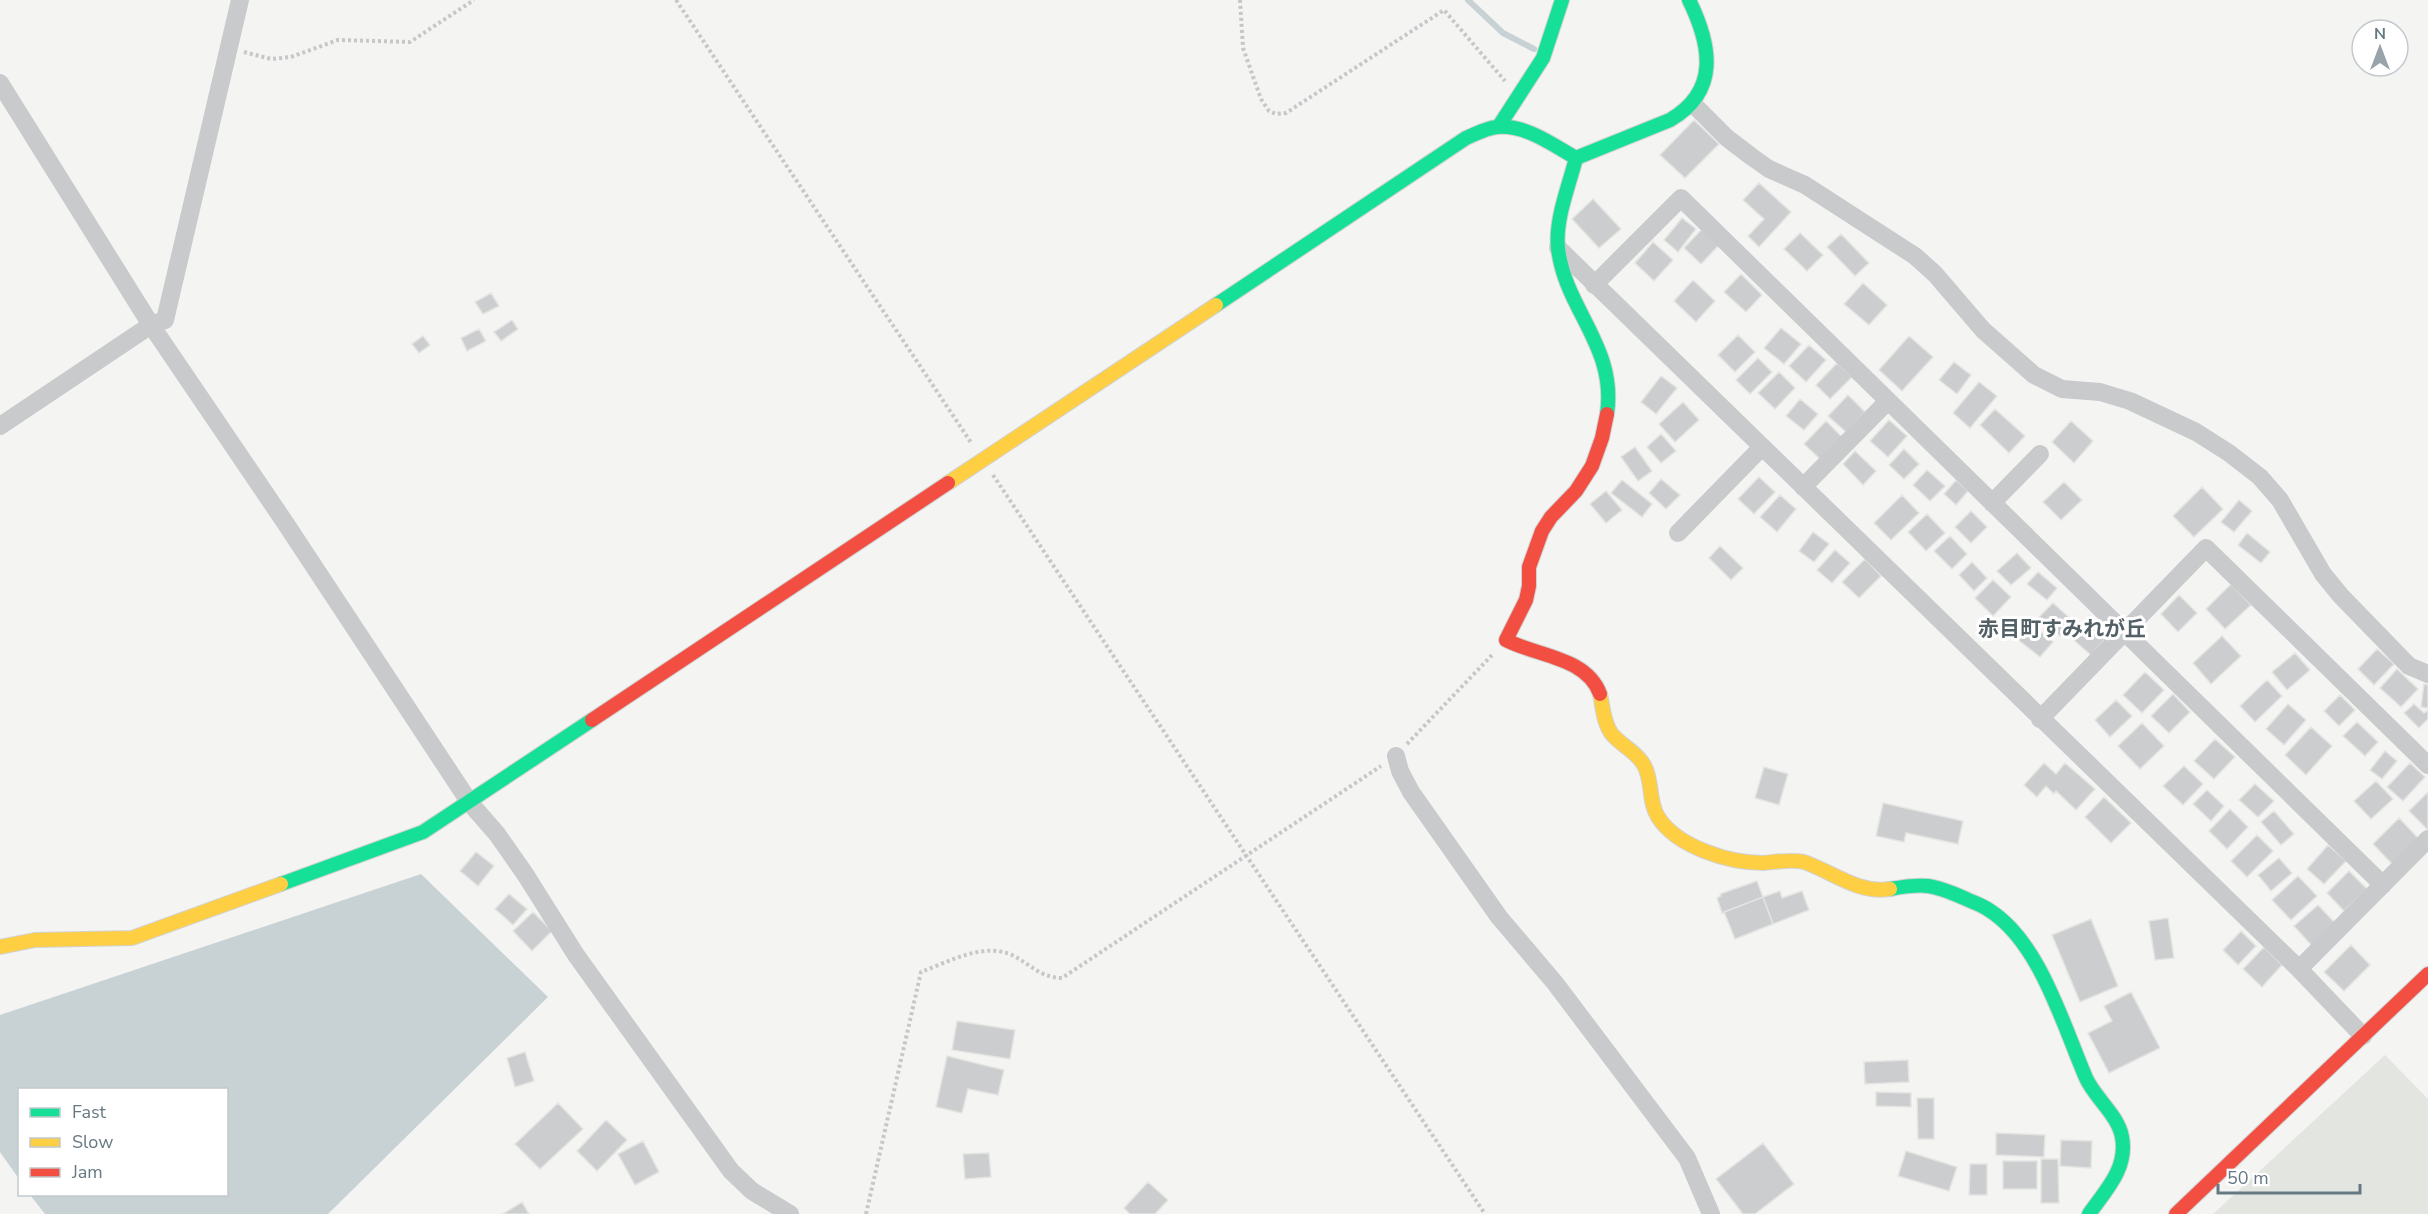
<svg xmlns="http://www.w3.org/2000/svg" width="2428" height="1214" viewBox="0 0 2428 1214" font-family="'Nunito Sans','Noto Sans JP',sans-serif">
	<rect width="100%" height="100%" fill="#f4f4f3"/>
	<path fill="#e3e6e0" d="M2385 1055 2428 1099V1214H2213Z"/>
	<path fill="#c8d2d4" d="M421 874 548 997 328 1214H45L30 1195 226 1194V1090H20L19 1179 0 1152V1015Z"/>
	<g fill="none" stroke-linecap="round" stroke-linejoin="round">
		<path stroke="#c8d2d4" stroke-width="6" d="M1468 0 1503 33 1534 49"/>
	</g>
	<path fill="#cbcdce" stroke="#e4e4e2" stroke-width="1.5" d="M1694 120 1719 144 1685 178 1660 155Z
		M1759 183 1791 212 1759 247 1748 236 1764 219 1743 200Z
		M1593 199 1621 229 1599 248 1572 219Z
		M1682 218 1696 229 1678 252 1664 240Z
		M1704 227 1721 243 1701 264 1684 248Z
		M1800 233 1823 255 1807 271 1784 249Z
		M1841 234 1869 263 1855 276 1827 247Z
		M1653 242 1673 260 1654 281 1635 263Z
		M1741 274 1762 295 1746 312 1724 292Z
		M1693 280 1715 301 1696 322 1674 301Z
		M1863 283 1887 305 1869 325 1844 304Z
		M491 293 499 306 483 314 475 302Z
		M512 320 518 329 501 341 494 332Z
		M1781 328 1801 344 1784 364 1764 348Z
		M479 329 486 341 467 351 461 338Z
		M1738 335 1755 352 1735 372 1718 355Z
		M423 336 430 345 419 353 412 344Z
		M1909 336 1933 357 1902 391 1879 370Z
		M1809 345 1826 360 1806 382 1789 366Z
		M1758 358 1772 372 1750 394 1736 380Z
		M1954 362 1971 375 1957 394 1939 380Z
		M1837 363 1852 377 1830 399 1816 385Z
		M1779 372 1795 388 1775 409 1758 393Z
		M1661 376 1677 388 1656 414 1641 402Z
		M1979 382 1997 396 1970 428 1953 413Z
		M1848 395 1865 412 1846 432 1828 416Z
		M1800 399 1818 414 1804 430 1786 416Z
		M1683 402 1699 420 1675 442 1659 424Z
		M1995 409 2025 436 2009 453 1980 425Z
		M1889 420 1907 436 1888 457 1870 441Z
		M1826 421 1842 437 1821 460 1804 444Z
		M2071 421 2093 441 2074 463 2052 442Z
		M1661 434 1676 451 1661 463 1647 447Z
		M1635 447 1652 471 1638 481 1621 457Z
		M1904 449 1919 464 1904 479 1889 465Z
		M1855 451 1876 471 1863 485 1843 464Z
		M1927 470 1945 486 1930 501 1913 485Z
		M1759 477 1775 492 1754 514 1738 499Z
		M1661 479 1680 495 1666 509 1649 493Z
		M1622 480 1652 504 1642 517 1611 493Z
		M1956 480 1968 491 1956 505 1944 494Z
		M2064 482 2082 500 2061 520 2043 502Z
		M2202 487 2223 509 2194 537 2173 516Z
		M1606 491 1622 510 1606 523 1590 504Z
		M1780 495 1796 509 1777 532 1760 517Z
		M1902 495 1919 513 1891 540 1874 523Z
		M2239 500 2252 511 2234 532 2221 522Z
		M1971 511 1987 527 1971 543 1955 527Z
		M1927 514 1945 533 1926 551 1908 532Z
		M1813 532 1829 544 1814 562 1799 551Z
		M2247 533 2270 552 2261 563 2238 545Z
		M1950 536 1967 554 1952 569 1934 551Z
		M1720 546 1743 568 1731 580 1709 558Z
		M1835 550 1850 563 1832 583 1817 570Z
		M2017 553 2031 568 2011 585 1997 571Z
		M1865 559 1881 576 1859 598 1842 582Z
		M1972 562 1987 578 1974 591 1959 575Z
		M2038 572 2057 588 2047 600 2027 584Z
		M1993 580 2011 597 1993 616 1975 598Z
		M2231 584 2251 605 2225 629 2206 609Z
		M2179 595 2197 613 2178 632 2161 614Z
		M2053 603 2074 622 2060 636 2039 617Z
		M2089 616 2110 633 2091 655 2070 637Z
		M2030 623 2053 642 2040 657 2017 639Z
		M2222 636 2241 656 2211 684 2193 663Z
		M2377 649 2394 664 2374 685 2358 669Z
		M2295 653 2310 670 2287 690 2272 672Z
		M2397 669 2418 689 2401 707 2380 688Z
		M2145 672 2164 690 2142 713 2123 695Z
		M2267 680 2282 696 2255 722 2240 706Z
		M2424 684 2428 685V708L2421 707Z
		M2173 694 2190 712 2169 733 2151 716Z
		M2340 695 2355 710 2339 726 2324 711Z
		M2116 700 2132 716 2110 737 2095 720Z
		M2288 704 2306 720 2284 745 2266 729Z
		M2414 704 2424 713 2428 710V719L2419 728 2404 713Z
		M2357 722 2378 742 2365 756 2343 736Z
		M2142 723 2164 746 2140 769 2118 746Z
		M2311 727 2332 746 2306 775 2285 755Z
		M2215 739 2235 757 2214 779 2194 761Z
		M2385 751 2397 761 2382 779 2370 770Z
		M2044 763 2056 774 2065 763 2095 789 2076 810 2056 791 2054 794 2046 786 2037 797 2024 785Z
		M2410 763 2425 777 2403 801 2387 787Z
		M2184 766 2203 784 2183 805 2163 786Z
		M1764 767 1788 774 1779 805 1755 798Z
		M2376 781 2393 799 2371 819 2354 801Z
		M2255 784 2274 801 2258 817 2239 800Z
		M2207 790 2224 806 2211 821 2193 804Z
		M2428 792V830L2409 811Z
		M2104 797 2131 823 2111 843 2085 817Z
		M1883 803 1963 821 1958 844 1906 833 1904 842 1876 836Z
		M2230 809 2248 827 2227 849 2209 831Z
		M2274 811 2294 834 2281 845 2261 822Z
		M2399 818 2420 840 2394 866 2373 844Z
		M2257 835 2273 851 2247 877 2231 861Z
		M2328 845 2346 861 2324 884 2307 869Z
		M476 852 494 866 478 886 460 871Z
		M2279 858 2292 873 2271 891 2258 875Z
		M2349 871 2367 889 2344 911 2327 893Z
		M2298 876 2317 896 2291 920 2272 900Z
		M1757 881 1763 897 1722 913 1717 898 1721 896 1720 894Z
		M1780 891 1782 898 1802 891 1809 910 1773 924 1763 897Z
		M509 894 527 909 513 925 495 909Z
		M1763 897 1773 924 1735 939 1724 912Z
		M2318 905 2336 924 2312 946 2294 926Z
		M533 912 552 931 532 951 513 931Z
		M2168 918 2174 958 2155 960 2149 921Z
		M2091 919 2118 986 2080 1002 2052 935Z
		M2241 931 2256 946 2238 965 2223 950Z
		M2351 945 2370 965 2344 991 2324 972Z
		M2264 947 2282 965 2262 987 2243 969Z
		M2131 992 2160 1048 2109 1073 2088 1033 2112 1021 2104 1006Z
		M957 1021 1015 1030 1010 1059 952 1050Z
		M525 1052 534 1081 515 1087 507 1058Z
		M947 1056 1004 1070 998 1095 968 1089 962 1113 936 1107Z
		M1908 1060 1909 1082 1865 1084 1864 1062Z
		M1876 1092 1911 1093V1107L1876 1106Z
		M1917 1098H1934V1139H1918Z
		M558 1103 583 1129 540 1169 515 1144Z
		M606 1120 627 1140 597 1171 577 1151Z
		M1996 1133 2045 1135 2044 1157 1996 1155Z
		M2061 1140 2092 1141 2091 1168 2060 1166Z
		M643 1141 659 1172 635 1185 618 1154Z
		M1763 1143 1794 1184 1755 1214H1743L1716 1179Z
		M1906 1151 1957 1167 1949 1191 1898 1176Z
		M989 1153 991 1177 965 1179 963 1154Z
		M2041 1159H2058L2059 1203H2041Z
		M2003 1161H2037V1189H2003Z
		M1970 1164H1987V1195H1969Z
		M1148 1182 1168 1200 1155 1214H1130L1124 1208Z
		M522 1202 529 1214H503Z"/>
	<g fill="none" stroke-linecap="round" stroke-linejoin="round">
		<g stroke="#d1d2d3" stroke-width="16">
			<path id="fast" d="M1499 126 1543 58 1562 0
				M1216 305 1466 138C1476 134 1486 128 1497 127 1525 124 1553 145 1576 158
				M1607 414C1617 346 1565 310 1558 248 1555 219 1569 186 1576 158L1670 120C1720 91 1711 45 1689 0
				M281 884 423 832 592 720
				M1890 889C1924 883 1932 884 1964 898 1972 902 1982 905 1989 910 2040 942 2063 1025 2086 1078 2095 1098 2118 1115 2122 1137 2128 1168 2106 1190 2089 1214"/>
		</g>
		<g stroke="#d1d2d3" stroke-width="16">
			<path id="slow" d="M948 483 1216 305
				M1600 694C1603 707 1603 721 1611 733 1620 745 1636 751 1644 765 1653 781 1648 801 1658 817 1677 847 1729 863 1763 863 1776 862 1792 859 1804 862 1833 872 1858 894 1890 889
				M0 947 35 940 132 938 281 884"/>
		</g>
		<g stroke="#d1d2d3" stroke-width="16">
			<path id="jam" d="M1600 694C1587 657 1536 656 1506 640L1526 600 1529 586V567L1542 531 1551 517 1576 491 1592 466 1602 438 1607 414
				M592 720 948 483
				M2176 1214 2428 974"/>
		</g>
		<path stroke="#c6c7c8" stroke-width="4" stroke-dasharray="3 3" stroke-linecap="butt" d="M676 0 972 444
			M1240 0 1243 48 1261 99 1269 111 1276 114 1286 113 1444 10 1505 81
			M244 52 271 59 291 57 338 40 410 42 474 0
			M993 475 1485 1214
			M1407 744 1493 654
			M866 1214 921 972C948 962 983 942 1012 955 1030 964 1041 978 1062 978L1381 766"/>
		<path stroke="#c9cacb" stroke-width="18" d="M0 83 151 325 284 521 470 803 497 834 525 874 576 955 731 1171 752 1191 790 1214
			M1693 104 1727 138 1752 157 1769 169 1805 185 1915 256 1935 274 1983 330 2034 375 2062 389 2100 392 2130 401 2196 432 2229 453 2260 477 2280 500 2323 574 2341 596 2409 666 2428 674
			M1558 248 2299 969 2363 1036
			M1594 285 1681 198 2383 885
			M0 426 151 325 165 320 240 0
			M1803 487 1887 402
			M1992 503 2040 454
			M1678 533 1762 447
			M2040 719 2206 548 2428 765
			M1396 756 1400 771 1411 792 1499 917 1555 983 1687 1158 1711 1214
			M2299 969 2428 839"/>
		<use href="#fast" stroke="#16e098" stroke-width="14"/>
		<use href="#slow" stroke="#ffcf43" stroke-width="14"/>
		<use href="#jam" stroke="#f24e42" stroke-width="14"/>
	</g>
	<g text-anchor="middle" stroke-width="6" stroke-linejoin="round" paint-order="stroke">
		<g font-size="21" font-weight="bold" fill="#536167" stroke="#fff">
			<text x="2062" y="636">赤目町すみれが丘</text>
		</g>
	</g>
	<rect x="18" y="1088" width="210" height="108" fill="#ffffff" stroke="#c2c9cd" stroke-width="1.5"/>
	<rect x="30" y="1108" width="30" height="9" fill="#16e098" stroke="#c2c9cd" stroke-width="1.5"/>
	<text x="72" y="1118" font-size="18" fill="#667882">Fast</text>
	<rect x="30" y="1138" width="30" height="9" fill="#ffcf43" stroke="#c2c9cd" stroke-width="1.5"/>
	<text x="72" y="1148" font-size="18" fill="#667882">Slow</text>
	<rect x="30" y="1168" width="30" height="9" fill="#f24e42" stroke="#c2c9cd" stroke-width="1.5"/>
	<text x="72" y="1178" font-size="18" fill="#667882">Jam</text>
	<g transform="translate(2380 48)"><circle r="28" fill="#ffffff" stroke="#c2c9cd" stroke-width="1.5"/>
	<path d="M0-4.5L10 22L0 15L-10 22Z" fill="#98a3aa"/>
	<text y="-9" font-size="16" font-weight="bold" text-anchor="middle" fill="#667882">N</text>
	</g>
	<path d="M2218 1184v9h142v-9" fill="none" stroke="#667882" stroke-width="3"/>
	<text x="2227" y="1184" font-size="18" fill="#667882" stroke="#ffffff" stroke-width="4.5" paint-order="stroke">50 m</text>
</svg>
